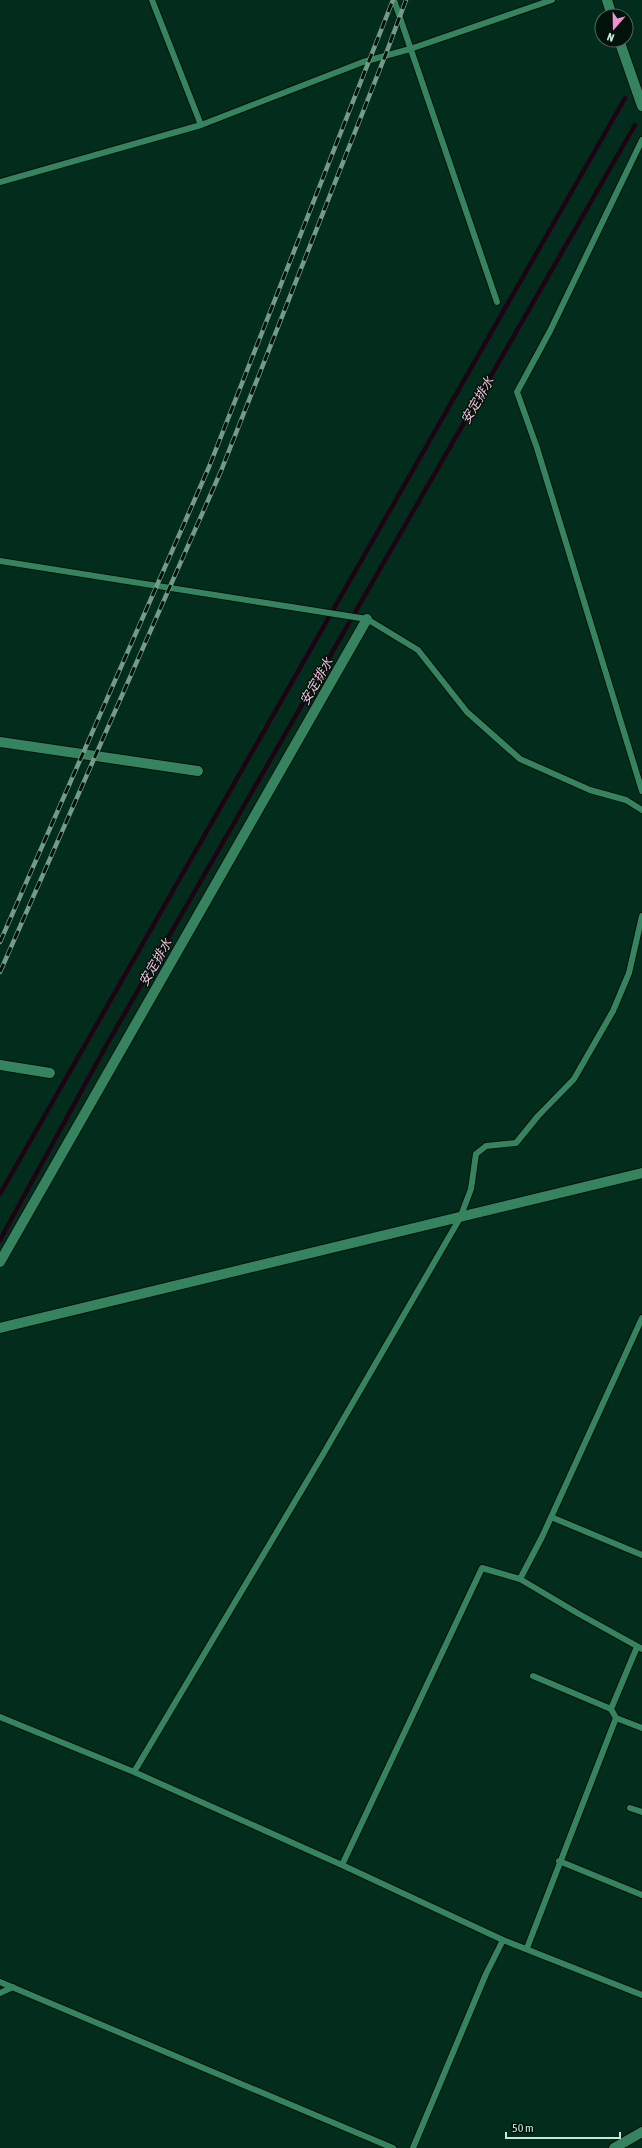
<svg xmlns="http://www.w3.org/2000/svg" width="642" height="2148" viewBox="0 0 642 2148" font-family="'Asap Condensed','Noto Sans TC',sans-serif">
	<rect width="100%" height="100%" fill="#022d1c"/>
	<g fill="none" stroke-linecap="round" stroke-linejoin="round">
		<path stroke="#1e0315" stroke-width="4.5" d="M0 1194 625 98
			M0 1240 106 1046 635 125"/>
		<g stroke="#001209" stroke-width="8">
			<path id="service" d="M152 0 201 125
				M394 0 497 302
				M642 140 550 331 517 392 537 448 642 791
				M0 182 201 125 363 62 410 49 552 0
				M0 561 367 619 418 650 467 712 520 759 590 790 626 800 642 810
				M551 1517 642 1555
				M520 1579 579 1614 642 1649
				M533 1676 611 1709
				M0 1717 134 1772 342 1865 503 1940 642 1995
				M616 1718 642 1728
				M134 1772 322 1456 460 1218 471 1189 476 1154 486 1146 516 1143 538 1116 574 1079 613 1011 629 973 642 916
				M630 1808 642 1812
				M559 1861 642 1895
				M342 1865 482 1568 520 1579 542 1537 642 1318
				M527 1948 616 1718 611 1709 637 1647
				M0 1982 393 2148
				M0 1993 13 1987
				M413 2148 486 1974 503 1940"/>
		</g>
		<g stroke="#001209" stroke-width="12">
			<path id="minor" d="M0 742 198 771
				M0 1065 50 1073
				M0 1262 367 619
				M614 2148 642 2132"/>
		</g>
		<g stroke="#001209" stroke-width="12">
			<path id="tertiary" d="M607 0 612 16
				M619 40 642 106
				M0 1328 642 1173"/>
		</g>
		<use href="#service" stroke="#368360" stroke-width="6"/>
		<use href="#minor" stroke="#368360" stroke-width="10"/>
		<use href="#tertiary" stroke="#368360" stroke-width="10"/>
		<g stroke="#749b88" stroke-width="4.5">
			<path id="rail" d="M0 942 209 467 393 0
				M0 972 221 471 387 51 406 0"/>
		</g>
		<use href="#rail" stroke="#001209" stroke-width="3" stroke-dasharray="9" stroke-linecap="butt"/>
	</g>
	<g text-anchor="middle" stroke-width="3" stroke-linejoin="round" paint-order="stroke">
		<g font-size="13" font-style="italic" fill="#f1bedd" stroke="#001209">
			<text transform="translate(477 400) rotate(-60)" y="5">安定排水</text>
			<text transform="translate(316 681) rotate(-60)" y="5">安定排水</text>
			<text transform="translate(155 962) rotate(-60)" y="5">安定排水</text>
		</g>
	</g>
	<g transform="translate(614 28) rotate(200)"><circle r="19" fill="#001209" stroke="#4f685b"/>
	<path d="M0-3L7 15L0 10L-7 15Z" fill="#f591d2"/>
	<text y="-6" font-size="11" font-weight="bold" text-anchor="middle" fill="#c6ead6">N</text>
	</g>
	<path d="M506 2132v6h114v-6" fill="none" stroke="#c6ead6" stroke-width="2"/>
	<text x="512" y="2132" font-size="12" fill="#c6ead6" stroke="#001209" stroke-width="3" paint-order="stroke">50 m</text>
</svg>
